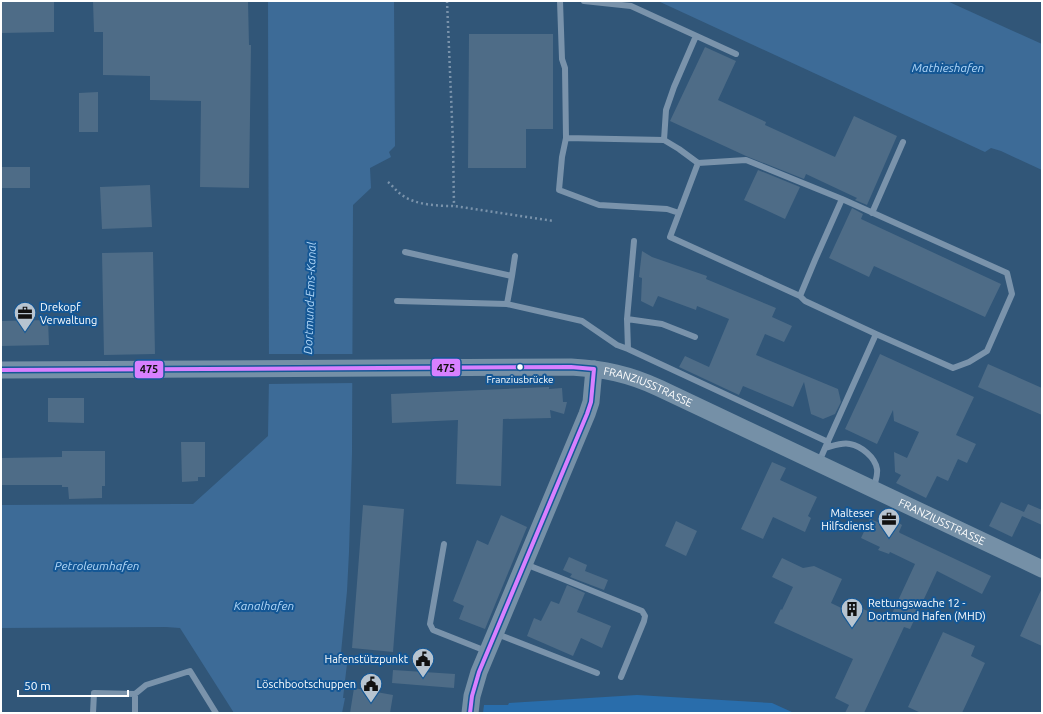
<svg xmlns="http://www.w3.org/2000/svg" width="1043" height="714" viewBox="0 0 1043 714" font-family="Ubuntu,sans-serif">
	<rect width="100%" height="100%" fill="#315678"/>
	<path fill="#296dab" d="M637 695 772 703 794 713H483L484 705H508L509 703Z"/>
	<path fill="#3d6b97" d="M268 1H394L395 146 389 152 391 157 370 168 371 188 353 205 352 453 349 552 347 591 340 663 347 664 343 698H345L342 713H234L180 628 166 627 1 628V505L176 504H193L268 436 269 378Z
		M658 1H947L1042 44V170L1001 151 991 148 985 152Z"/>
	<path fill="#315678" d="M267 354H354V383L267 384Z"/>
	<path fill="#4e6c87" d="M1 1H54V32L1 33Z
		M93 1H248L249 45H251L249 188 200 187 201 101 150 100V76L103 75V32H94Z
		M469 34H553V129H526V168H468Z
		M705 47 736 61 718 100 766 122 765 125 835 157 854 116 897 136 867 205 855 200 857 198 806 174 804 179 746 156 670 121Z
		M98 92V132H79V93Z
		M1 167H30V188H1Z
		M758 170 800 187 785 219 744 200Z
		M150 185 152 227 102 229 100 187Z
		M852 208 863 214 861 219 1001 284 985 317 874 266 869 277 829 258Z
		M642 251 652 257 707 276 706 279 776 308 772 317 792 326 784 342 765 334 756 355 838 389 841 402 835 414 823 419 811 414 804 382 793 407 743 386 739 395 679 367 685 356 709 367 729 319 697 306 696 310 658 296 653 307 641 301 642 278 639 277Z
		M153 252 155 354 104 355 102 253Z
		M48 320 49 345 1 346V321Z
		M880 354 974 397 956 435 976 444 967 463 958 459 948 481 937 476 926 498 896 483 901 475 895 472 894 452 907 458 919 432 894 421 893 410 877 444 845 429Z
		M988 364 1042 388V415L978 387Z
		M549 387V389L562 388 563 402H567L564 414 550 410 551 418 503 419 501 486 456 484 458 420 392 423 391 394Z
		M48 398H84V423L48 422Z
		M181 442H205V477H198V481L182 482Z
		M62 451H105V486H102V498L69 499 68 487H62V485H1V458L62 457Z
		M772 462 786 468 780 480 817 497 808 516 811 518 805 532 773 517 763 539 741 529Z
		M1001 502 1024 512 1012 537 989 526Z
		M1028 504 1042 510V525L1022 516Z
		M363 505 404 509 393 652 352 648Z
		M501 515 527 527 485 629 459 619 464 606 453 601 477 540 488 545Z
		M870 519 890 527 894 520 902 525 899 532 900 533 991 576 982 594 937 571 910 629 904 627 864 713H845L849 705 835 698 853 659 774 623 781 609 782 610 793 587 772 577 782 558 803 568 814 566 842 579 831 603 860 617 863 609 889 620 915 564 890 552 889 554 878 550 880 547 861 538Z
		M676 521 697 531 686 556 665 546Z
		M569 557 587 565 585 571 608 580 604 590 570 577 572 574 563 570Z
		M567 585 585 593 577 612 611 626 602 648 581 638 573 656 527 636 534 618 541 621 551 601 559 604Z
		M1042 588V646L1020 636Z
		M943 632 975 646 971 656 985 663 962 713H921L908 707Z
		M393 670 455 674 454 688 392 683Z
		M354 688 393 695 390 713H350Z"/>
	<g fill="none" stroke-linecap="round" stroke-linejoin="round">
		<path stroke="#7a93ab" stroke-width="2.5" stroke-dasharray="2 3" stroke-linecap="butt" d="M447 1 453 143 454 206
			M388 182C393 186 397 192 402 195 415 205 438 206 454 206L554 221"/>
		<path stroke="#7a93ab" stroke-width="6" d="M560 1 562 59 565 68 566 138 562 157 559 190 599 205 667 209 679 213
			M584 1 631 6 736 54
			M566 138 664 140 679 149 698 163
			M664 140 666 110 674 87 696 36
			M872 213 903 142
			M634 241 627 319 628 349 828 442
			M405 252 512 276 507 304
			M512 276 515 256
			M800 296 670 237 698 163 746 160 842 199
			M397 301 507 304 582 321 617 345 628 349
			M627 319 662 324 695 337
			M825 448 876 334 953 368 969 362 987 351 1012 294 1007 273 842 199 815 260 800 296 805 301 876 334
			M819 462 825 448C833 446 842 442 850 444 861 446 875 457 877 469 878 475 875 482 874 488
			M444 544 430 624 433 630 486 651
			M525 564 558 577 642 611 645 616 644 621 621 677
			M497 634 597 673
			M135 694 146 685 190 671 216 713
			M93 713 94 693 135 694V713"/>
		<g stroke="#7590a7" stroke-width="17">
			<path id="s1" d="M1 370 571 367C604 369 629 374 659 388L1042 569"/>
			<path d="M470 713 472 696 479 672 587 414 591 402 594 369"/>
		</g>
		<g stroke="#145795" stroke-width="7">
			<path id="bus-1" d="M1 370 571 367 594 369
				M470 713 472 696 479 672 587 414 591 402 594 369"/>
		</g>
		<use href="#bus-1" stroke="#d880ff" stroke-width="4"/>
	</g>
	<defs>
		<g id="office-pin" transform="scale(1.15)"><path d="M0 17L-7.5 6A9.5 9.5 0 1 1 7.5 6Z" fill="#b7c4d0" stroke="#145795"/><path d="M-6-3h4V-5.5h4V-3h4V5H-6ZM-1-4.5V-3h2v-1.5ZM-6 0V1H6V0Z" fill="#111"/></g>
		<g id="building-pin" transform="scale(1.15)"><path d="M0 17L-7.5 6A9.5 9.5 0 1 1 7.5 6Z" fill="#b7c4d0" stroke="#145795"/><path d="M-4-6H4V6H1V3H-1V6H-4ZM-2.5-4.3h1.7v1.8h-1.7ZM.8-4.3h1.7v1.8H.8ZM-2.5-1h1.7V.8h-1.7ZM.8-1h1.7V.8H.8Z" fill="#111"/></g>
		<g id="civic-pin" transform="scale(1.15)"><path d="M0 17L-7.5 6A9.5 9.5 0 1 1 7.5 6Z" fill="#b7c4d0" stroke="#145795"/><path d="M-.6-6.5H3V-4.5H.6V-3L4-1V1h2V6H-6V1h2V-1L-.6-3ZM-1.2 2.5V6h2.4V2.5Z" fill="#111"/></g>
	</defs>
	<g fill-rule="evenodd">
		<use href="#office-pin" x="25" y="313"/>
		<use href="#office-pin" x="889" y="519"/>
		<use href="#building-pin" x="852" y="609"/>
		<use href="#civic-pin" x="423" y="659"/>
		<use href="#civic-pin" x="371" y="684"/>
	</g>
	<circle fill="#fff" stroke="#145795" stroke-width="1.5" cx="520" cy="367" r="3.5"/>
	<g text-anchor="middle" stroke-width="4" stroke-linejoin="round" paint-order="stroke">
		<g font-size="10" fill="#fff" stroke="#145795">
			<text x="520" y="383">Franziusbrücke</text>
		</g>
		<g font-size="11" fill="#fff" stroke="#145795" text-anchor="end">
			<text x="40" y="311" text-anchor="start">Drekopf<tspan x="40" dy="13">Verwaltung</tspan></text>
			<text x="874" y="517">Malteser<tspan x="874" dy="13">Hilfsdienst</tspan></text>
			<text x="868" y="607" text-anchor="start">Rettungswache 12 -<tspan x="868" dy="13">Dortmund Hafen (MHD)</tspan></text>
			<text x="408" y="663">Hafenstützpunkt</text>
			<text x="356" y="688">Löschbootschuppen</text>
		</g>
		<g font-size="11" fill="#fff" stroke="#145795">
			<text dy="4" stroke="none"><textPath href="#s1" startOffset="650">FRANZIUSSTRASSE</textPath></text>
			<text dy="4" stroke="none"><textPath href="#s1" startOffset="974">FRANZIUSSTRASSE</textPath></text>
		</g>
		<g font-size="12" font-style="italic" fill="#b1d7f8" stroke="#145795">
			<text x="948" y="72">Mathieshafen</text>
			<text transform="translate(310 298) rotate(-88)" y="4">Dortmund-Ems-Kanal</text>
			<text x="97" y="570">Petroleumhafen</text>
			<text x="264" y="610">Kanalhafen</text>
		</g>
	</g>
	<g stroke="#145795" stroke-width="1.5">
		<rect x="431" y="358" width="30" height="19" rx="4" fill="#d880ff"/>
		<rect x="134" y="360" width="30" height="19" rx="4" fill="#d880ff"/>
	</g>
	<g font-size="11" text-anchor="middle" font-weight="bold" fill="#111">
		<text x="446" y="372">475</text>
		<text x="149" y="373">475</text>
	</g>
	<rect width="1043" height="714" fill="none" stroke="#ffffff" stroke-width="4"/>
	<path d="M18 690v6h110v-6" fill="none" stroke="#ffffff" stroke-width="2"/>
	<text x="24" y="690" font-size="12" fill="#ffffff" stroke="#145795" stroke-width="3" paint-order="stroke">50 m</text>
</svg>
